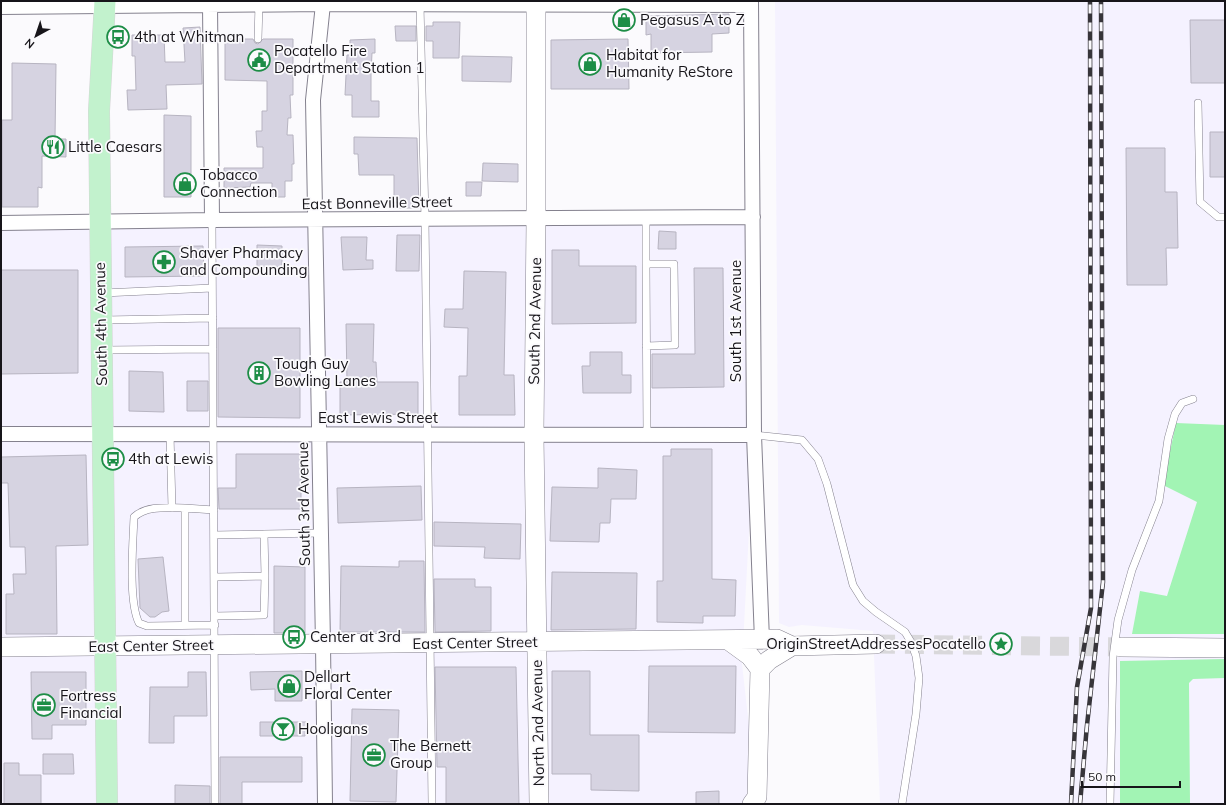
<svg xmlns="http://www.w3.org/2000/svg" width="1226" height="805" viewBox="0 0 1226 805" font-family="Mulish,sans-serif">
	<rect width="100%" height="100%" fill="#fbfafd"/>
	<path fill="#f5f2ff" d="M775 1H1225V804H880L873 631 802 625 789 627 779 623Z
		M753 217 754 435 742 664 757 797 752 804H1V223Z"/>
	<path fill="#a2f4b4" d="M1176 423 1225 425V634H1132L1140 591 1167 596 1197 502 1163 485Z
		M1225 659V678L1193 679 1189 683 1190 804H1120V661Z"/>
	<path fill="#d6d3e1" stroke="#b7b4c1" d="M729 14V33L712 34V52L651 53V34L646 35V16Z
		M1190 20H1225V83H1191Z
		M433 22H460L459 58H433V41H426V26H433Z
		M395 26H416V41H396Z
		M200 27 202 84 166 85 167 109 128 110 127 90H136L135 56H132V35H164L165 62H185L183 28Z
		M225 39H253L255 43 258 44 263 39H293V95H290L291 118H288L287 135H293L294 164H292V181H285V197H272V183H251L250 187 224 188V168H263V147H257L256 131H262V111H267V81L225 80Z
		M375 39V53H372L371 73V101H379V117H352V95H345L347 55H350V40Z
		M628 39 629 89H551V40Z
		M462 56 512 57 511 82 462 81Z
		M12 63 56 64 55 139H66V157L42 156V188L38 187V207H2V120H12Z
		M164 115 191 116V197H164Z
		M1210 132H1225V177H1210Z
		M354 137 417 138 419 208H394V175H359L358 154H354Z
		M1126 148H1165V192H1177L1178 248H1166L1167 285H1127Z
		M483 163 518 164V182L482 181Z
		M466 182H482L481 196H466Z
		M659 231 676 232V249H658Z
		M397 235H420L419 271H396Z
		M341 237H367L366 260H373V269L343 270Z
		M257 245 282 246V267H257Z
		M203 246 204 276 125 277V247Z
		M552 250H579V266H636V323L552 324Z
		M694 268H723L724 387 652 388V354H695Z
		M1 270H78V373L1 374Z
		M464 271 506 272 504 375H514L515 415H459V376H467L468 328 444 327 445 309H463Z
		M346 324H374L373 362H376L377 382H418V414L340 415V382H347Z
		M218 328H300V418L218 417Z
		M590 352H622V375H631V393H583L582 366H590Z
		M129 371 163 372 164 412 129 411Z
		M187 381H208V411H187Z
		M671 449H712V579L736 580 735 616H703V623L657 622V581H663V456H671Z
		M236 454H301V509H219L218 488H236Z
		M86 455 88 545 56 546 57 634H6V594H14L13 574H26L25 547H10L8 483H1V457Z
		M598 468 637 470 636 499H611L610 523H600L599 542 550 541 552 487 598 488Z
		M421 486 422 520 338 523 337 488Z
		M434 522 521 524 520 559 484 558 485 547 434 546Z
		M163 557 169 611 162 612 155 617H150L140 608 138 559Z
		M399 561H424L425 632H340L341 566 399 567Z
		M274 566 305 567V633H274Z
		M552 572 637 573 636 629 551 630Z
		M434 579H475V587H491V631L435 632Z
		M649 666H736L735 733 648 732Z
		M435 667H516L519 804H446V767H437Z
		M302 671V701H275V689L251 690 250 672Z
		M552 671H590V735H639V791L591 790V774H552Z
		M31 672H86V725H52V739H32Z
		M188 672H206L207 716H174V743H149L150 687H188Z
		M352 709 399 710 396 802 350 801Z
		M260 722H306L305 736H260Z
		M43 754H73L74 774H43Z
		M220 757H302V782H242V804H220Z
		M4 763H19V775H41V804H4Z
		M175 785 210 786V804H175Z
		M719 791V804H696V792Z"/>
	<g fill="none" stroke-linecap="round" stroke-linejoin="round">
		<path stroke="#d9d8db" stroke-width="19" stroke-dasharray="19 10" stroke-linecap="butt" d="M876 644 1121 647"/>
		<g stroke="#84818e" stroke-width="8">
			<path id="lane" d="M420 4 425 219 432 804
				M258 39 259 4
				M1198 103 1200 202 1218 217H1225
				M646 218V264
				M212 220 215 804
				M103 293 212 288
				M104 320 213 318
				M646 346 675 345 674 264H646L647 435
				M104 350 213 349
				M170 434 172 508
				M754 435 802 440 818 459 827 484 853 585 863 601 876 612 905 632 911 642 916 656 919 678 916 714 902 804
				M185 508C168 508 147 505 134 517 133 543 128 601 139 623L147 626 215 625
				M214 535 264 534
				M265 576 264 534 321 533
				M214 616 264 615 265 576 215 577
				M185 625V508L214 510
				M1110 804 1113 657 1118 620 1132 570 1159 501 1168 439 1175 414 1182 403 1193 399"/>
		</g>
		<g stroke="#84818e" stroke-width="16">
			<path id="street" d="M751 1 754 435 762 640
				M210 4 212 220
				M323 4 313 100 323 644 325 804
				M1 7 323 4 751 5
				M1 223 212 220 753 217
				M1 434 754 435"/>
		</g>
		<g stroke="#84818e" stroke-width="20">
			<path id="secondary" d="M536 1V219L534 435 539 804
				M728 640 750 656 760 669
				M1 647 777 639 792 646 876 644
				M1121 647 1225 648
				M752 804 757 797 760 669 769 660 792 646"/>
		</g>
		<g stroke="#d5d5d6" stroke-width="22">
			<path id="primary" d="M105 1 99 111 107 804"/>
		</g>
		<use href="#lane" stroke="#fff" stroke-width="7"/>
		<use href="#street" stroke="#fff" stroke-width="14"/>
		<use href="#secondary" stroke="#fff" stroke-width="19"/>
		<use href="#primary" stroke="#c2f2cd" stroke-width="21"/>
		<g stroke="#37353a" stroke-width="4.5">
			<path id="rail" d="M1071 804 1077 687 1091 608 1090 1
				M1080 804 1087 725 1103 582 1101 1"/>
		</g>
		<use href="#rail" stroke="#fbfafd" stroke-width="3" stroke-dasharray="9" stroke-linecap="butt"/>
	</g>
	<defs>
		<g id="shop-ring" transform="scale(1.15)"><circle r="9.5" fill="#fbfafd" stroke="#1d8d46" stroke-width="1.5"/><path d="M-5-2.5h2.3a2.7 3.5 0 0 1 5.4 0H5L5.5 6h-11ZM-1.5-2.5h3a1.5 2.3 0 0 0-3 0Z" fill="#1d8d46"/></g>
		<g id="bus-ring" transform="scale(1.15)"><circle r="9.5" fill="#fbfafd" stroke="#1d8d46" stroke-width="1.5"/><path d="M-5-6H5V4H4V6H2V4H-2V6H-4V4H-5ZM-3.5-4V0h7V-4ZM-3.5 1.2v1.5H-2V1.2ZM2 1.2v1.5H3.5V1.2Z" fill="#1d8d46"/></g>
		<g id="civic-ring" transform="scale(1.15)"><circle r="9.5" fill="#fbfafd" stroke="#1d8d46" stroke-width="1.5"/><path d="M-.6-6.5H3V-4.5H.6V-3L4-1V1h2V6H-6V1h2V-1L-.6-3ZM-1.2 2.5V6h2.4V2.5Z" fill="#1d8d46"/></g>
		<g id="restaurant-ring" transform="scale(1.15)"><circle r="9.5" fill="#fbfafd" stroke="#1d8d46" stroke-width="1.5"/><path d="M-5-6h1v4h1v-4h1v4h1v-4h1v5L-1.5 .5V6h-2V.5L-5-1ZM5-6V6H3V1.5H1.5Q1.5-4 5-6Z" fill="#1d8d46"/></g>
		<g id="pharmacy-ring" transform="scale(1.15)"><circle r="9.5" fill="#fbfafd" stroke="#1d8d46" stroke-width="1.5"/><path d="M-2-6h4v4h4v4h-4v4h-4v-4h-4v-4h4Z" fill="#1d8d46"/></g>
		<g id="building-ring" transform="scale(1.15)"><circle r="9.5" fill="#fbfafd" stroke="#1d8d46" stroke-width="1.5"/><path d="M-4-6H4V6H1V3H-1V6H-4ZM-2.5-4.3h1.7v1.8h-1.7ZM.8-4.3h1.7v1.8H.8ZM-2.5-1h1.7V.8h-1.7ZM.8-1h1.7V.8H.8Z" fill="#1d8d46"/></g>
		<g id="sight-ring" transform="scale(1.15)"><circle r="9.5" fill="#fbfafd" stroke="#1d8d46" stroke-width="1.5"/><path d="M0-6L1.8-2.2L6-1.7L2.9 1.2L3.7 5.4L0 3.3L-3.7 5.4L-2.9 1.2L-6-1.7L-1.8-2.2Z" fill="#1d8d46"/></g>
		<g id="office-ring" transform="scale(1.15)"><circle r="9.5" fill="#fbfafd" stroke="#1d8d46" stroke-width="1.5"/><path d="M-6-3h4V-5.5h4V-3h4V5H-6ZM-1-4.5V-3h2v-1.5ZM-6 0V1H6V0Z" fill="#1d8d46"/></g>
		<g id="bar-ring" transform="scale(1.15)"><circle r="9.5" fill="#fbfafd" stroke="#1d8d46" stroke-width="1.5"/><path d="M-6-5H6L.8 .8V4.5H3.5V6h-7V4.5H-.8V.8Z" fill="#1d8d46"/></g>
	</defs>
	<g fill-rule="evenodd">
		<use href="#shop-ring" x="624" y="20"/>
		<use href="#bus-ring" x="118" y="37"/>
		<use href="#civic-ring" x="259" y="60"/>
		<use href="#shop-ring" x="590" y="64"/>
		<use href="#restaurant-ring" x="53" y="147"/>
		<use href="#shop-ring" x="185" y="184"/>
		<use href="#pharmacy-ring" x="164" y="262"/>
		<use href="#building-ring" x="259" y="373"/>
		<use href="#bus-ring" x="113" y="459"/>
		<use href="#bus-ring" x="294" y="637"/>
		<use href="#sight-ring" x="1001" y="644"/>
		<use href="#shop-ring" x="289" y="686"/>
		<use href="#office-ring" x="44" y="705"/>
		<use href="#bar-ring" x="283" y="729"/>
		<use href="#office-ring" x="374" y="755"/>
	</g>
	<g text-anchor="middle" stroke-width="3.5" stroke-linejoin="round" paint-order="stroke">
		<g font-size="15" fill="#17151a" stroke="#fbfafd" text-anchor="start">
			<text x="640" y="25">Pegasus A to Z</text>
			<text x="134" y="42">4th at Whitman</text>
			<text x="274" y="56">Pocatello Fire<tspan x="274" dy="17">Department Station 1</tspan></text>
			<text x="606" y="60">Habitat for<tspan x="606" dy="17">Humanity ReStore</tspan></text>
			<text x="68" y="152">Little Caesars</text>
			<text x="200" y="180">Tobacco<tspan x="200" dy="17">Connection</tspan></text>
			<text x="180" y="258">Shaver Pharmacy<tspan x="180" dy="17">and Compounding</tspan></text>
			<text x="274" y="369">Tough Guy<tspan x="274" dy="17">Bowling Lanes</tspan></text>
			<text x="128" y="464">4th at Lewis</text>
			<text x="310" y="642">Center at 3rd</text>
			<text x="986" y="649" text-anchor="end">OriginStreetAddressesPocatello</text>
			<text x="304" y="682">Dellart<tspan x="304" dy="17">Floral Center</tspan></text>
			<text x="60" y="701">Fortress<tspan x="60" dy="17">Financial</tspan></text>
			<text x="298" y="734">Hooligans</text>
			<text x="390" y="751">The Bernett<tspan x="390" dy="17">Group</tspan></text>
		</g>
		<g font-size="15" fill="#17151a" stroke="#fbfafd">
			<text transform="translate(377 203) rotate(-1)" y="5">East Bonneville Street</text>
			<text transform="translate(535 321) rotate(-89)" y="5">South 2nd Avenue</text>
			<text transform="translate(736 321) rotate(-90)" y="5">South 1st Avenue</text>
			<text transform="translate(101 324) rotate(-91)" y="5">South 4th Avenue</text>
			<text x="378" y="423">East Lewis Street</text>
			<text transform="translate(304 504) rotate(-91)" y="5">South 3rd Avenue</text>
			<text transform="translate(475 643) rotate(-1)" y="5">East Center Street</text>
			<text transform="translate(151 646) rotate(-1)" y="5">East Center Street</text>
			<text transform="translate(538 723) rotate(-91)" y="5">North 2nd Avenue</text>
		</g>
	</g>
	<rect width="1226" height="805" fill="none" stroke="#17151a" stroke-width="4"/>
	<g transform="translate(36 36) rotate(220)" stroke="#fbfafd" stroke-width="3" paint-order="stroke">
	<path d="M0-3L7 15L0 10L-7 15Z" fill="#17151a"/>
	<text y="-6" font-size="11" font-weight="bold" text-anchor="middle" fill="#17151a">N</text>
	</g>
	<path d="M1082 781v6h98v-6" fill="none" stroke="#17151a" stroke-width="2"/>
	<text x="1088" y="781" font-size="12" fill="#17151a" stroke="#fbfafd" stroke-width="3" paint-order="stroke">50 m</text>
</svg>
